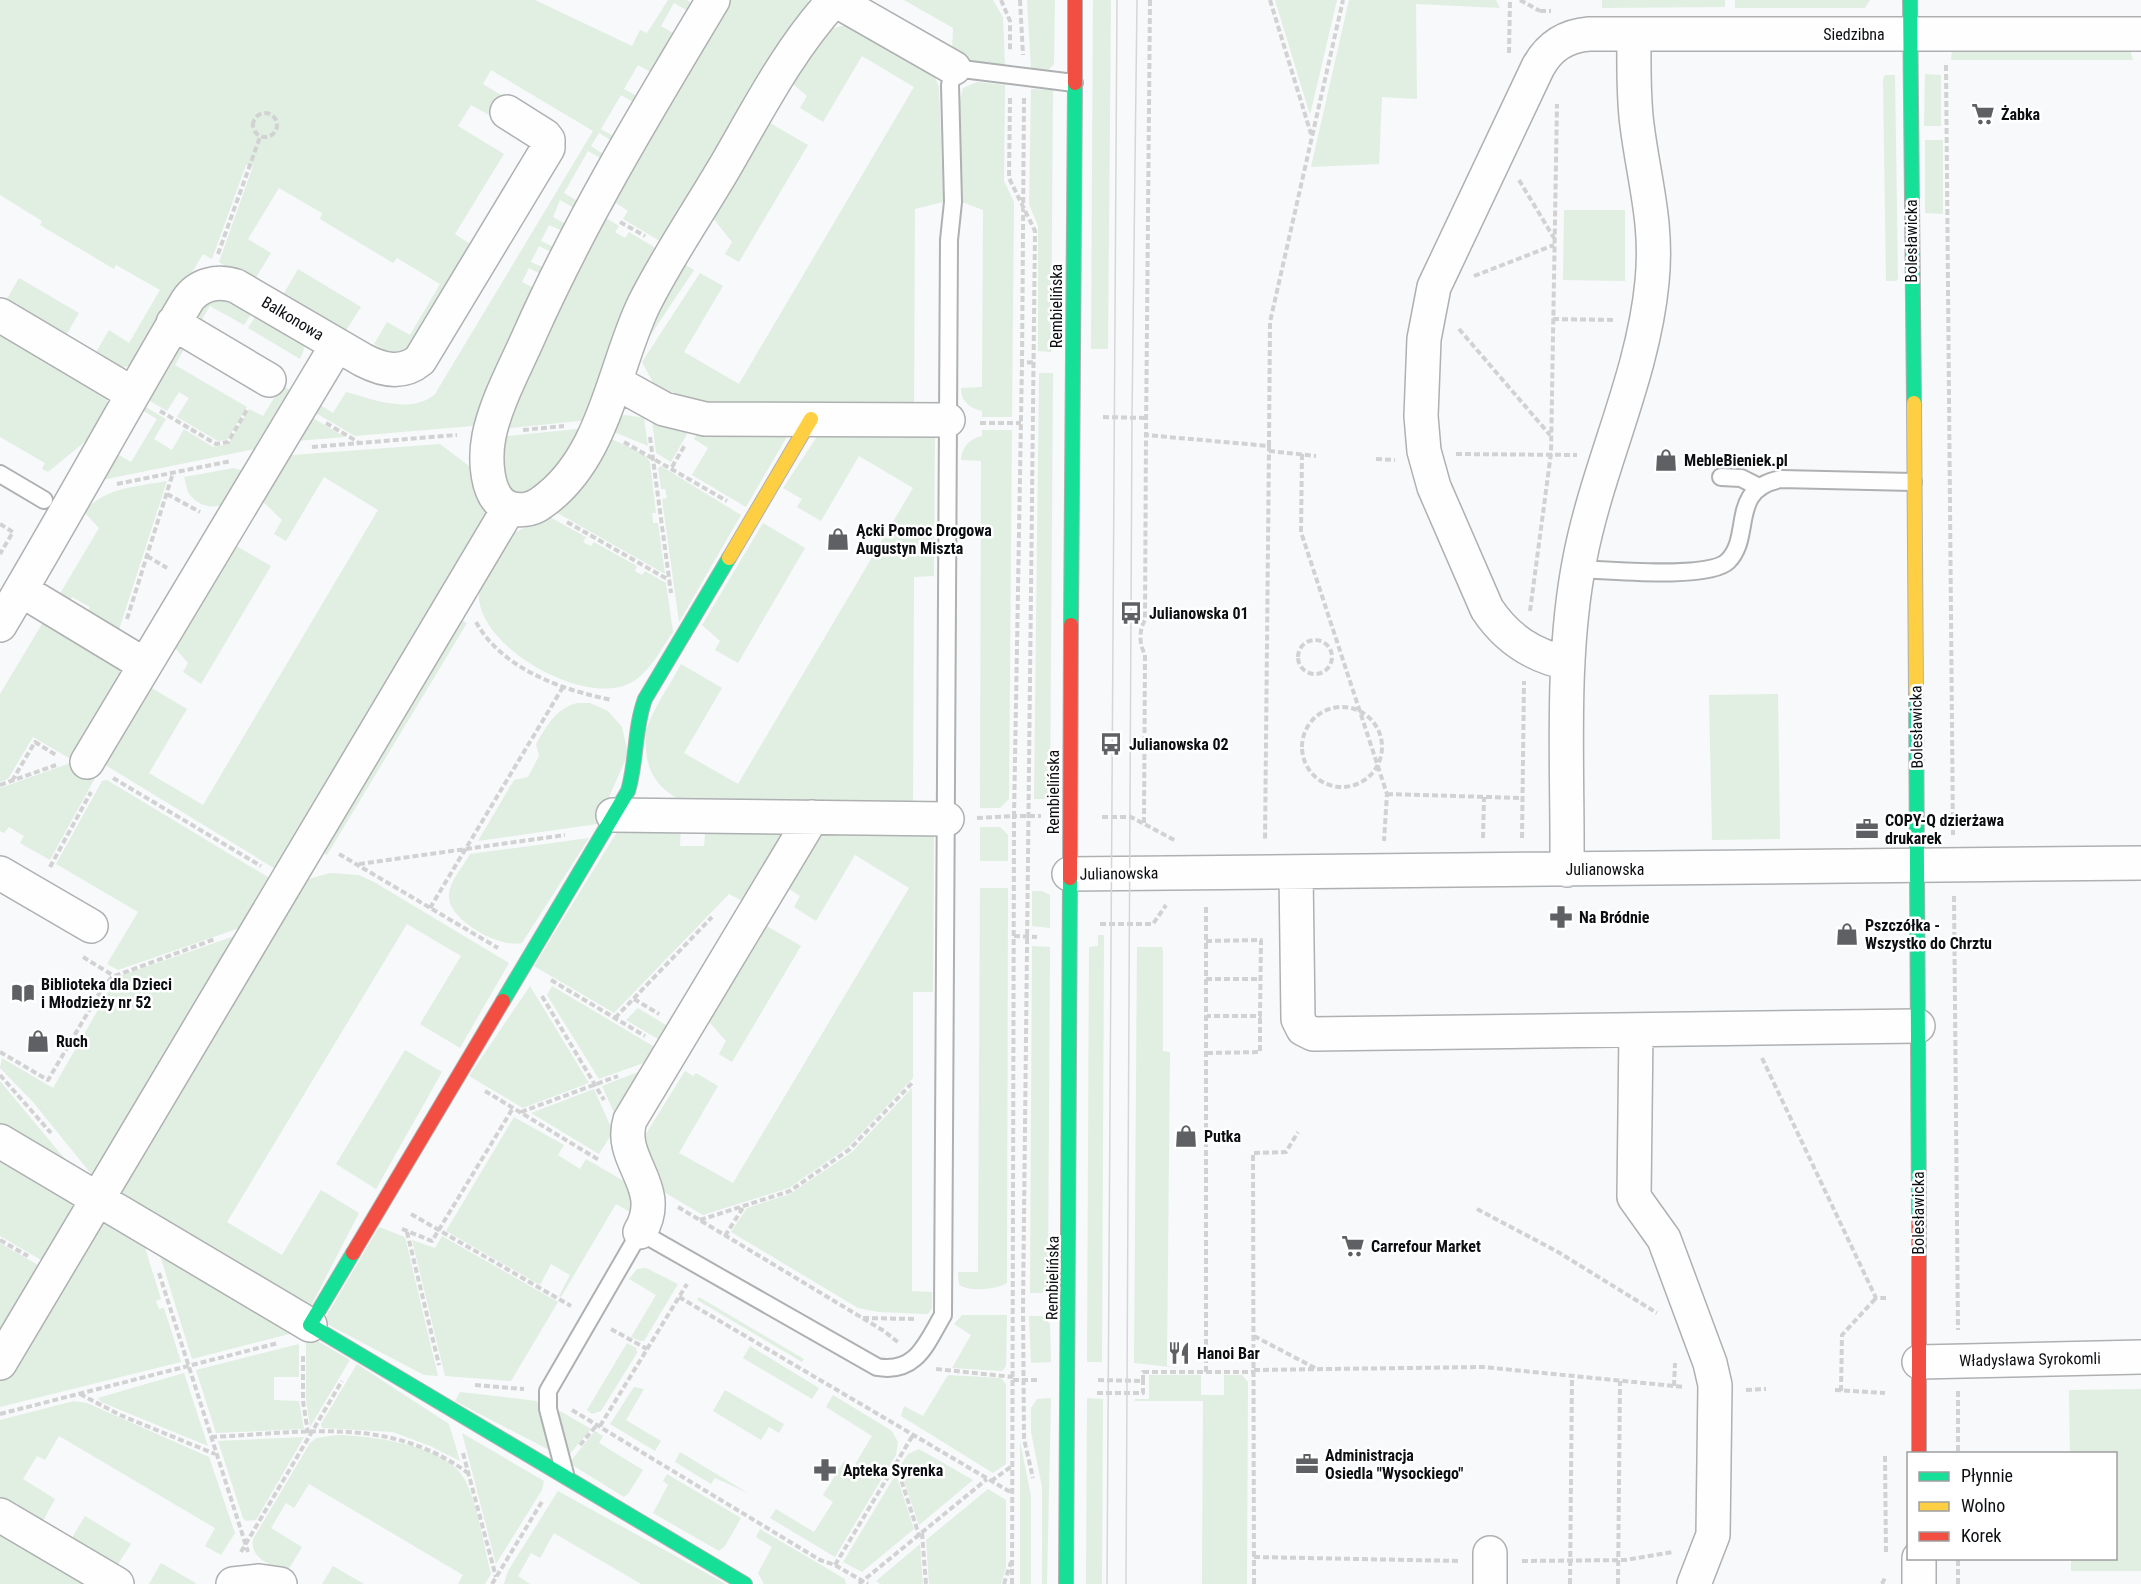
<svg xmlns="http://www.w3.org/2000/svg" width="2141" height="1584" viewBox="0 0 2141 1584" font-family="'Roboto Condensed',sans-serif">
	<rect width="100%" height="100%" fill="#f7f9fb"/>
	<path fill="#e1eee2" d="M0 0H535L632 46 640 30 647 33 668 0H687L699 8 695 15 674 3 661 26 682 38 659 77 638 65 624 89 645 101 642 107 621 95 601 129 622 141 619 145 599 133 591 146 611 159 609 163 588 151 564 193 584 205 581 212 560 200 553 217 573 228 570 234 549 225 541 241 562 251 559 256 539 246 531 262 552 271 549 278 529 268 522 282 542 292 484 425 355 436 309 409 314 401 333 413 346 392C373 399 411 415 435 394L593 131 491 70 483 84 503 96 491 116 471 105 458 126 504 154 455 234 475 247 409 355 398 358 374 344 387 322 410 335 440 284 397 258 393 263 320 219 322 213 279 188 248 239 271 253 255 279 249 280 219 262 253 166 246 165 212 259 203 254 142 356 132 365 118 369 95 354 109 330 129 343 160 290 116 265 114 269 40 225 42 221 0 195Z
		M721 0H808L809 7 663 243 623 219 628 211 616 203 611 212 600 205Z
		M904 0H993L1003 17 1005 66 958 61 952 51 953 28Z
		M1027 0H1055L1054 64 1048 70 1031 69Z
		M1093 0H1111L1108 349H1091Z
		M1275 0H1337L1310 115Z
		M1349 0H1496L1500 8 1416 4 1417 99 1382 97 1379 164 1311 167Z
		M1602 0H1725V7L1602 8Z
		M1735 0H1870L1865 8H1735Z
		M841 26H849L933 72 939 87 943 202 915 209 914 410 705 409 656 388 642 362 700 273 723 286 684 352 739 384 914 87 862 56 823 122 800 108 807 96 787 79 825 31Z
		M1952 49H2130L2133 60H1951Z
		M1925 74 1941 75V126H1924Z
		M1885 75H1895L1898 279 1896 281H1886L1883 79Z
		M977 82 1005 85 1004 181 1014 202 1012 417H982V411C969 408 961 401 961 388L982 387 983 210 962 202 959 104 963 88Z
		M1031 89 1053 90 1051 352 1038 351V226L1029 204Z
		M763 119 808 145 739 262 725 254 732 242 708 212Z
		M1925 140H1943V214L1925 213Z
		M1564 210H1625V281L1563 280Z
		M596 212 619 226 615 232 625 238 629 232 659 250 589 420 501 429Z
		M679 261 694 270 642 348Z
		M298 269 361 307 345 332 283 295Z
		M19 278 79 313 65 337 5 302Z
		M208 294 255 308 244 325 210 306 198 326 194 323 196 306Z
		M259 310 306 344 300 359 248 328Z
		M0 326 107 398V411L93 439 87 440 48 472 42 469 45 463 0 437Z
		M175 343 187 344 175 365 247 407 227 440 218 441 177 417 189 398 179 392 167 411 148 400Z
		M1039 373H1053L1050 799H1034Z
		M282 385 292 392 264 447 97 481 112 451 131 462 157 419 137 407 144 406 166 419 154 439 172 450 184 429 213 447 228 444 249 409 263 416Z
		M306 414 345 437 296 441Z
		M626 415 644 418 648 446 609 430 620 416Z
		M652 420 691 427 671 462 656 453Z
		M586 428 578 445 530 495 506 492 499 437Z
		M700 428H792L746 507 692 475 708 448 694 439Z
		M935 429 934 576 914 577 913 810 684 802C661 791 647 775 646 748 646 743 644 735 646 730 654 707 670 685 681 664L722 688 684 753 738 784 913 488 859 456 821 521 797 507 802 499 783 488 818 435Z
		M982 430H1012L1009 799 1000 808H980L981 461 961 460C962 447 969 439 982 436Z
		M605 436 644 454 650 462 656 513H652L653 523H658L665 574 554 511Z
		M440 444 473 469 488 515 282 873 107 766 105 763 145 684 187 709 149 773 203 805 378 510 324 477 286 541 274 534 282 520 256 495 279 456Z
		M661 466 741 515 679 622 662 499 667 498 665 489H661L658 468Z
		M234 468 244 471C242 477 241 488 237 494 224 512 199 510 188 492L184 477Z
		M167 481 116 639 83 619 90 607 72 597 65 608 55 602 99 528 84 512C105 487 136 487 167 481Z
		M548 516 586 537 583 542 591 546 594 542 637 566 635 571 642 575 645 571 666 583 673 632C660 650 649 675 628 684 583 705 483 649 479 599 478 586 489 573 495 562 499 555 502 544 508 538 519 528 536 524 548 516Z
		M763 523 805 548 738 663 715 650 720 641 702 625Z
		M229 542 271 566 201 684 183 672 188 663 170 642Z
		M48 614 134 666 81 753 69 758 33 737 8 779 0 782V694Z
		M455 616 467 623 327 855 317 849Z
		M1778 694 1780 839 1712 840 1709 695Z
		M577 703H590L608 711 622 727 628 754 597 824 478 841 514 780 528 777 539 756 536 744C547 726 555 709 577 703Z
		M76 761 95 773V778L50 860 20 843 24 836 9 827 4 833 0 831V788Z
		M107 780 276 882 251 924 118 970 107 964 138 912 56 864 102 781Z
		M681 825 680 846H704L706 825 797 827 750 905 729 894 614 1013 534 966 617 832Z
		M816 827 934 828 933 992H913V1078L848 1147 789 1188 703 1215 657 1188 639 1145 685 1071 693 1076 696 1073 718 1086 679 1153 733 1183 909 888 855 855 816 921 794 907 800 896 781 884Z
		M980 827H1000L1008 835V861H980Z
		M589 838 522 943C501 949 448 920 449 896 449 882 463 867 470 854Z
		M330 873 359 875 374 882 509 963 460 1048 420 1024 461 956 407 924 227 1222 282 1255 321 1190 359 1213 310 1308 113 1194 305 880Z
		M980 888H1008L1007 1283C998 1289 967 1293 959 1284L958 1272H978Z
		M1032 891H1042L1050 895V928L1032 926Z
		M758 921 801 946 732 1062 719 1054 726 1041 702 1014Z
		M246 932 99 1179 92 1175 33 1102 0 1068 2 1058 53 1088 117 977Z
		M1098 935H1104L1102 1362H1087L1089 947 1098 946Z
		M1032 946 1050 947 1048 1287 1042 1293H1030Z
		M1137 947H1162L1163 951V1051L1170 1052 1167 1366 1180 1368 1134 1363Z
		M530 986 589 1083 523 1108 469 1076Z
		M552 986 653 1046 656 1049 652 1060 599 1079 547 995Z
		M638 1008 674 1030 666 1044 626 1020Z
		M405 1050 442 1072 376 1189 336 1164Z
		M651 1067 615 1115 602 1086Z
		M0 1081 75 1171 0 1130Z
		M912 1088V1291L932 1292V1308L928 1314 878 1312 858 1308 731 1232 747 1208 790 1194 852 1152Z
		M594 1089 613 1132 599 1154 531 1113Z
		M514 1117 564 1145 558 1155 580 1169 586 1159 629 1184 635 1215 616 1204 561 1297 559 1296 570 1275 551 1264 540 1285 446 1231Z
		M0 1151 80 1199 48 1264 0 1236Z
		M98 1216 141 1235 161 1299 156 1301 159 1309 164 1308 181 1362 0 1407V1380Z
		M379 1227 405 1237 438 1376 424 1375 323 1322Z
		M442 1236 558 1302 511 1381 445 1376 412 1240 435 1248Z
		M0 1243 45 1269 0 1345Z
		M159 1252 301 1331 192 1359Z
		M646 1268 678 1284 644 1341H640L631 1337 656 1295 629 1279 637 1269Z
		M699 1297 804 1359 802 1362 697 1300Z
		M962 1315H1007L1006 1366 1002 1371 952 1368 971 1335 954 1324Z
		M1029 1316H1042L1050 1324 1051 1362 1031 1363Z
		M316 1340 350 1360 310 1427 306 1400V1343Z
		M627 1343 636 1348 637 1353 601 1411 592 1414 587 1410Z
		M299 1344V1377H274V1400L299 1401 304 1429 216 1433 196 1370Z
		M750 1346 819 1388 812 1399 743 1358Z
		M357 1364 449 1424 460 1461 430 1446 393 1432 322 1428 321 1424Z
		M184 1373 208 1446 101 1402 98 1398Z
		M948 1375 1001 1378 1006 1384V1464L993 1473 901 1416 904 1406 923 1416Z
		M1149 1375H1201V1395H1224V1375H1242L1248 1382 1247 1584H1202L1203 1401H1135V1399H1149Z
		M634 1387 644 1389 626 1420 661 1441 655 1451 610 1424Z
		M2141 1389V1571H2071V1559L2116 1558V1454L2070 1453 2069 1390Z
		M725 1390 784 1424 779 1433 769 1427 761 1440 713 1411Z
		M460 1392 537 1401 551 1451 455 1401Z
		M833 1395 892 1431 898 1442 896 1455 835 1557 770 1518 776 1509 814 1532 833 1502 823 1495 844 1461 854 1466 872 1436 826 1407Z
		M1051 1398 1047 1584H1042V1487L1031 1432V1408L1037 1399Z
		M1087 1398 1103 1399 1102 1584H1086Z
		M74 1401 87 1403 209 1457 235 1533 221 1555 205 1546 215 1528 59 1436 45 1460 37 1456 23 1479 55 1499 44 1519 38 1523 0 1501V1420Z
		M560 1411 591 1429 567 1457 557 1416Z
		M595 1431 603 1436 599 1443 643 1470 628 1494 624 1497 569 1463Z
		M462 1433 544 1481 542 1490 496 1564Z
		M338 1435C373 1436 447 1445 465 1480 479 1508 483 1544 491 1574L485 1584H458L463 1575 309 1484 294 1508 286 1503 271 1528 302 1547 290 1567 282 1571C268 1563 250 1558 253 1539L310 1443 316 1438Z
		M304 1437 256 1520 246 1521 243 1518 218 1441Z
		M1020 1441 1031 1496V1584H1020Z
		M919 1449 973 1480 919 1525 899 1467 908 1454Z
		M680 1452 748 1493 715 1478 711 1484 675 1462Z
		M667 1474 741 1518 725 1546 719 1551 653 1513 668 1485 663 1481Z
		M896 1474 914 1529 862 1572 843 1562Z
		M988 1489 1006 1500V1568L1001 1584H929L926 1540Z
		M558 1491 726 1584H641L554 1533 540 1558 531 1553 518 1576 530 1584H504L508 1571Z
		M85 1516 131 1544 118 1564 113 1568 72 1543 73 1536Z
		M0 1529 93 1584H0Z
		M760 1529 845 1579 846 1584H764L758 1573 772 1547 756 1537Z
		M920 1544 923 1584H880L876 1581Z
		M161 1563 194 1582 196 1584H149Z
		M333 1566 364 1584H322Z"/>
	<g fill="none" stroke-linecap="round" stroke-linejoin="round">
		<g stroke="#aeb0b2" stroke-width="20">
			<path id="lane" d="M0 474 44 500
				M1721 477 1741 478 1759 487
				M1578 569C1607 570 1709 580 1728 561 1753 536 1728 489 1781 479L1913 482
				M565 1474 548 1409V1391L640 1232 877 1367C916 1374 926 1344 943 1315L949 240 953 202 950 85 954 68 1074 83"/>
		</g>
		<g stroke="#aeb0b2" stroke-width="36">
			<path id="street" d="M713 0C647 110 581 219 529 336 515 368 496 402 489 436 485 457 485 496 507 507 518 512 532 510 541 503 605 459 613 368 644 304 667 258 697 214 723 170 757 112 788 50 834 0
				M835 0 954 68
				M0 315 133 394
				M173 323 269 380
				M617 383 664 409 705 419 948 420
				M21 590 145 665
				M0 625C64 518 123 409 187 301 198 284 218 280 236 286L363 360C382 370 402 375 420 360L548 148V140L545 136 507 112
				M1568 663C1533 656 1507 639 1487 609L1434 487 1424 451 1421 416 1424 339 1434 287 1538 67C1549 47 1565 36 1589 34H2141
				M87 762 337 345
				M613 815 947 819
				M1567 870C1568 766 1560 660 1580 558 1598 465 1643 377 1652 282 1658 223 1644 181 1637 125 1633 95 1634 64 1634 34
				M1296 872 1298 1019 1303 1029 1313 1034 1918 1026
				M0 873 91 926
				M1069 874 2141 863
				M1636 1030 1634 1197 1664 1239 1710 1363 1715 1385 1713 1535 1694 1584
				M0 1141 310 1325
				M640 1232C667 1187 617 1161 630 1120L812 817
				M1919 1362 2141 1357
				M0 1363 509 508
				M0 1515 117 1584
				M1919 1558V1584
				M233 1584 259 1581 280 1584
				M1490 1584V1553"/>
		</g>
		<g stroke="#aeb0b2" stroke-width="16">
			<path id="fast" d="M1910 0 1914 403
				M1071 625 1075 83
				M1916 693 1919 1217
				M503 1001 628 791C637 761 634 729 645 699L729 558
				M353 1253 310 1325 745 1584
				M1066 1584 1070 878"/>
		</g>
		<g stroke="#aeb0b2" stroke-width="16">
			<path id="slow" d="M1914 403 1916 693
				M729 558 811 419"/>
		</g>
		<g stroke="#aeb0b2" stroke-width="16">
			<path id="jam" d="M1075 83V0
				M1070 878 1071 625
				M1919 1217V1454
				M353 1253 503 1001"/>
		</g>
		<path stroke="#d2d2d3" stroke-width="4" stroke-dasharray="6 3" stroke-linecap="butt" d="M1001 0 1010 21V51
			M1020 0 1023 55
			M1150 0 1146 435 1269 446 1265 841
			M1270 0 1311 134
			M1520 0 1540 11
			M1540 11H1551
			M1509 53 1510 0
			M1946 65 1953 835
			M1010 98 1009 178 1035 231 1023 1307 1024 1439 1033 1478
			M1024 98 1022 363 1035 362
			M253 125a12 12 0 1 1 24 0a12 12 0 1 1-24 0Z
			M1519 180 1554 238
			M620 222 645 236
			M218 254 260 137
			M1474 276 1554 245
			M1553 319 1616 320
			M1459 329 1550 435
			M160 411 216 444 228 442 248 408
			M1103 417 1146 418
			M326 423 358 442
			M980 423H1021
			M523 430 564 426
			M650 437 671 593
			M624 442 727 501
			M1269 446 1270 322 1343 0
			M312 447 457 435
			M1269 451 1316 456
			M1302 454 1301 532 1387 794 1384 841
			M1456 454 1577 455
			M1376 459 1395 460
			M672 467 685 445
			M117 484 231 461
			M167 494 200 512
			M567 522 669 580
			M0 524 13 532 0 554
			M147 556 167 568
			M1530 611 1551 453 1557 104
			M127 619 173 473
			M476 622C502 669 562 690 612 700
			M1298 657a17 17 0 1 1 34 0a17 17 0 1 1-34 0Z
			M1302 747a40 40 0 1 1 80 0a40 40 0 1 1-80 0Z
			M113 778 261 866
			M12 781 35 742 56 755
			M0 785 56 765
			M1387 794 1522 798
			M1102 817H1131L1176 841
			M977 818 1014 816 1022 363
			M1144 823 1145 654C1139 645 1139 629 1145 620L1146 435
			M1483 838 1484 797
			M1522 838 1524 681
			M339 854 498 948
			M359 864 565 835
			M50 867 91 792
			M1954 896 1958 1330
			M430 908 563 687
			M1100 924H1153L1166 905
			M1014 936 1037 937
			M1206 941 1261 940 1260 1016H1207
			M83 957 114 976
			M1206 979H1260
			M551 980 645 1036
			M542 996 604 1100
			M634 999 659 1014
			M615 1018 712 917
			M0 1052 48 1080 103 987 112 977 215 939
			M1207 1053 1260 1052V1016
			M1762 1058 1876 1298H1886
			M0 1075 51 1133
			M485 1091 599 1160
			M521 1112 618 1076
			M678 1207 884 1331 899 1343
			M1477 1209 1558 1252 1657 1313
			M411 1214 571 1306
			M700 1220 790 1191 850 1149 912 1083
			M402 1229 432 1241 513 1108
			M407 1232 439 1365
			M725 1236 744 1206
			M0 1240 28 1256
			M159 1273 248 1552
			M679 1297 1012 1493
			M863 1318 915 1319
			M611 1329 647 1349
			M1254 1336 1315 1368
			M303 1356V1401L308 1433
			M936 1369 1013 1377
			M1254 1370 1483 1367 1684 1387
			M1206 1372V905
			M1013 1380H1037
			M1098 1380 1143 1381V1372H1254
			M475 1385 524 1389
			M1674 1386 1675 1363
			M1746 1390 1766 1389
			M1835 1390 1885 1393
			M1841 1391 1842 1335 1876 1298
			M1958 1391V1454
			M1097 1393H1143V1381
			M80 1394 120 1415 215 1454
			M572 1410 820 1560 835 1565 868 1584
			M0 1414 278 1343
			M600 1426 687 1284
			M211 1437C303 1433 389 1415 468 1473
			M580 1445 597 1425
			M463 1453 496 1577
			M1885 1456 1886 1553
			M896 1464 919 1535
			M991 1481 1012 1466
			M922 1533 926 1584
			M241 1552 342 1381
			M1254 1557 1460 1561
			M1522 1561 1625 1560 1673 1552
			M835 1565 913 1435
			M492 1584 543 1500
			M859 1584 987 1479
			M1004 1584 1011 1562
			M1012 1584 1014 816H1041
			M1254 1584 1253 1153 1286 1152 1298 1132
			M1570 1584 1572 1375
			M1618 1584 1620 1381
			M1882 1584 1886 1576
			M1958 1584V1558"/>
		<use href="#lane" stroke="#fefefe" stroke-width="16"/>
		<use href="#street" stroke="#fefefe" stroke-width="33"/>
		<use href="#fast" stroke="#16e098" stroke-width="14"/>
		<use href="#slow" stroke="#ffcf43" stroke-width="14"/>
		<use href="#jam" stroke="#f24e42" stroke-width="14"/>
		<path stroke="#d6d6d6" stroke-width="1.5" d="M1107 1584 1117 0
			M1126 1584 1132 417 1137 0"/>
	</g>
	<defs>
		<g id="supermarket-bare" transform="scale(1.8)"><path d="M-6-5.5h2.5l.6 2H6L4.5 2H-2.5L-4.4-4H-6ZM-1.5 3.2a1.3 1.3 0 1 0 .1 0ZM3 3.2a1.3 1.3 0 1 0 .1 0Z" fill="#5e6063" stroke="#fff" stroke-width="2.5" paint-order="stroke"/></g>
		<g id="shop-bare" transform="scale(1.8)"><path d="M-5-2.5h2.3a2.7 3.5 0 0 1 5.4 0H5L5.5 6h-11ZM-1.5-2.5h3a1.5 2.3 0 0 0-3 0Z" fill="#5e6063" stroke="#fff" stroke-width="2.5" paint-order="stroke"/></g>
		<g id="bus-bare" transform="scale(1.8)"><path d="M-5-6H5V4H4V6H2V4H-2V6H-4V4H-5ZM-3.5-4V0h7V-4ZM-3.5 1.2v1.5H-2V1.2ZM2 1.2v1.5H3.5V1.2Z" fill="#5e6063" stroke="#fff" stroke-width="2.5" paint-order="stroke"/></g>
		<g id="office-bare" transform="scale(1.8)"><path d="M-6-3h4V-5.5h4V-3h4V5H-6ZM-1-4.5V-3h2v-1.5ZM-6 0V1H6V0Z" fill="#5e6063" stroke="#fff" stroke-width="2.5" paint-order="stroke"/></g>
		<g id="pharmacy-bare" transform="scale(1.8)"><path d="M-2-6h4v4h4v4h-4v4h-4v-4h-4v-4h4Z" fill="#5e6063" stroke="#fff" stroke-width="2.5" paint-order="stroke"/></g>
		<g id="library-bare" transform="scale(1.8)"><path d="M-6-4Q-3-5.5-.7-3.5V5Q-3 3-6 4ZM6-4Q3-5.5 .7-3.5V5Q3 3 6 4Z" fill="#5e6063" stroke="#fff" stroke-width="2.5" paint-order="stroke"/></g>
		<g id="restaurant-bare" transform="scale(1.8)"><path d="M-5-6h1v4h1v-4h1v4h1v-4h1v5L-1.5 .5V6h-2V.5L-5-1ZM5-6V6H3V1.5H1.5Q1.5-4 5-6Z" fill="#5e6063" stroke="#fff" stroke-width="2.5" paint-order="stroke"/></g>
	</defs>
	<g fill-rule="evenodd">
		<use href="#supermarket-bare" x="1983" y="114"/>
		<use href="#shop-bare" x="1666" y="460"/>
		<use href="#shop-bare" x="838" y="539"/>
		<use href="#bus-bare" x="1131" y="613"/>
		<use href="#bus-bare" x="1111" y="744"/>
		<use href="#office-bare" x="1867" y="829"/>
		<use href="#pharmacy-bare" x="1561" y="917"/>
		<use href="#shop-bare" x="1847" y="934"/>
		<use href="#library-bare" x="23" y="993"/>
		<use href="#shop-bare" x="38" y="1041"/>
		<use href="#shop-bare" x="1186" y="1136"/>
		<use href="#supermarket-bare" x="1353" y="1246"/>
		<use href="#restaurant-bare" x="1179" y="1353"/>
		<use href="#office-bare" x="1307" y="1464"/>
		<use href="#pharmacy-bare" x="825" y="1470"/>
	</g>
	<g text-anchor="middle" stroke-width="5" stroke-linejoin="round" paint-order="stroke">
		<g font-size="16" fill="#0c0e11" stroke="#fff">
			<text x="1854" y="40">Siedzibna</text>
			<text transform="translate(1911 241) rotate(-90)" y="6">Bolesławicka</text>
			<text transform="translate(1056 306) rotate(-90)" y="6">Rembielińska</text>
			<text transform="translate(293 318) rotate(31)" y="6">Balkonowa</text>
			<text transform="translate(1916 727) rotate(-91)" y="6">Bolesławicka</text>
			<text transform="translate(1053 792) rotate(-90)" y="6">Rembielińska</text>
			<text x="1605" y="875">Julianowska</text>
			<text transform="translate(1119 873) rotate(-1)" y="6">Julianowska</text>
			<text transform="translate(1918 1213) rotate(-90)" y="6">Bolesławicka</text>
			<text transform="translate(1052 1278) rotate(-89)" y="6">Rembielińska</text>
			<text transform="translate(2030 1359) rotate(-1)" y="6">Władysława Syrokomli</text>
		</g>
		<g font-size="16" font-weight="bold" fill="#0c0e11" stroke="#fff" text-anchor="start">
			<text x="2001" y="120">Żabka</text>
			<text x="1684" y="466">MebleBieniek.pl</text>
			<text x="856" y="536">Ącki Pomoc Drogowa<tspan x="856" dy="18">Augustyn Miszta</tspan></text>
			<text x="1149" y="619">Julianowska 01</text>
			<text x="1129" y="750">Julianowska 02</text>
			<text x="1885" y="826">COPY-Q dzierżawa<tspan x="1885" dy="18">drukarek</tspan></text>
			<text x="1579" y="923">Na Bródnie</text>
			<text x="1865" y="931">Pszczółka -<tspan x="1865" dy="18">Wszystko do Chrztu</tspan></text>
			<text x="41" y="990">Biblioteka dla Dzieci<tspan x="41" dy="18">i Młodzieży nr 52</tspan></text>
			<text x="56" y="1047">Ruch</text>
			<text x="1204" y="1142">Putka</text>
			<text x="1371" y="1252">Carrefour Market</text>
			<text x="1197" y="1359">Hanoi Bar</text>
			<text x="1325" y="1461">Administracja<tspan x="1325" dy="18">Osiedla "Wysockiego"</tspan></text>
			<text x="843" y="1476">Apteka Syrenka</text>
		</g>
	</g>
	<rect x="1907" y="1452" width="210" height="108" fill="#ffffff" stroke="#9e9fa0" stroke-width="1.5"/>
	<rect x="1919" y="1472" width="30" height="9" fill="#16e098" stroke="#9e9fa0" stroke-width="1.5"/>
	<text x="1961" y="1482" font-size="18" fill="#0c0e11">Płynnie</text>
	<rect x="1919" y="1502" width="30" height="9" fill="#ffcf43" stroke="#9e9fa0" stroke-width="1.5"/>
	<text x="1961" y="1512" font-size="18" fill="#0c0e11">Wolno</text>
	<rect x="1919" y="1532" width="30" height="9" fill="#f24e42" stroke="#9e9fa0" stroke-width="1.5"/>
	<text x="1961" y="1542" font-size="18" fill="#0c0e11">Korek</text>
</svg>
